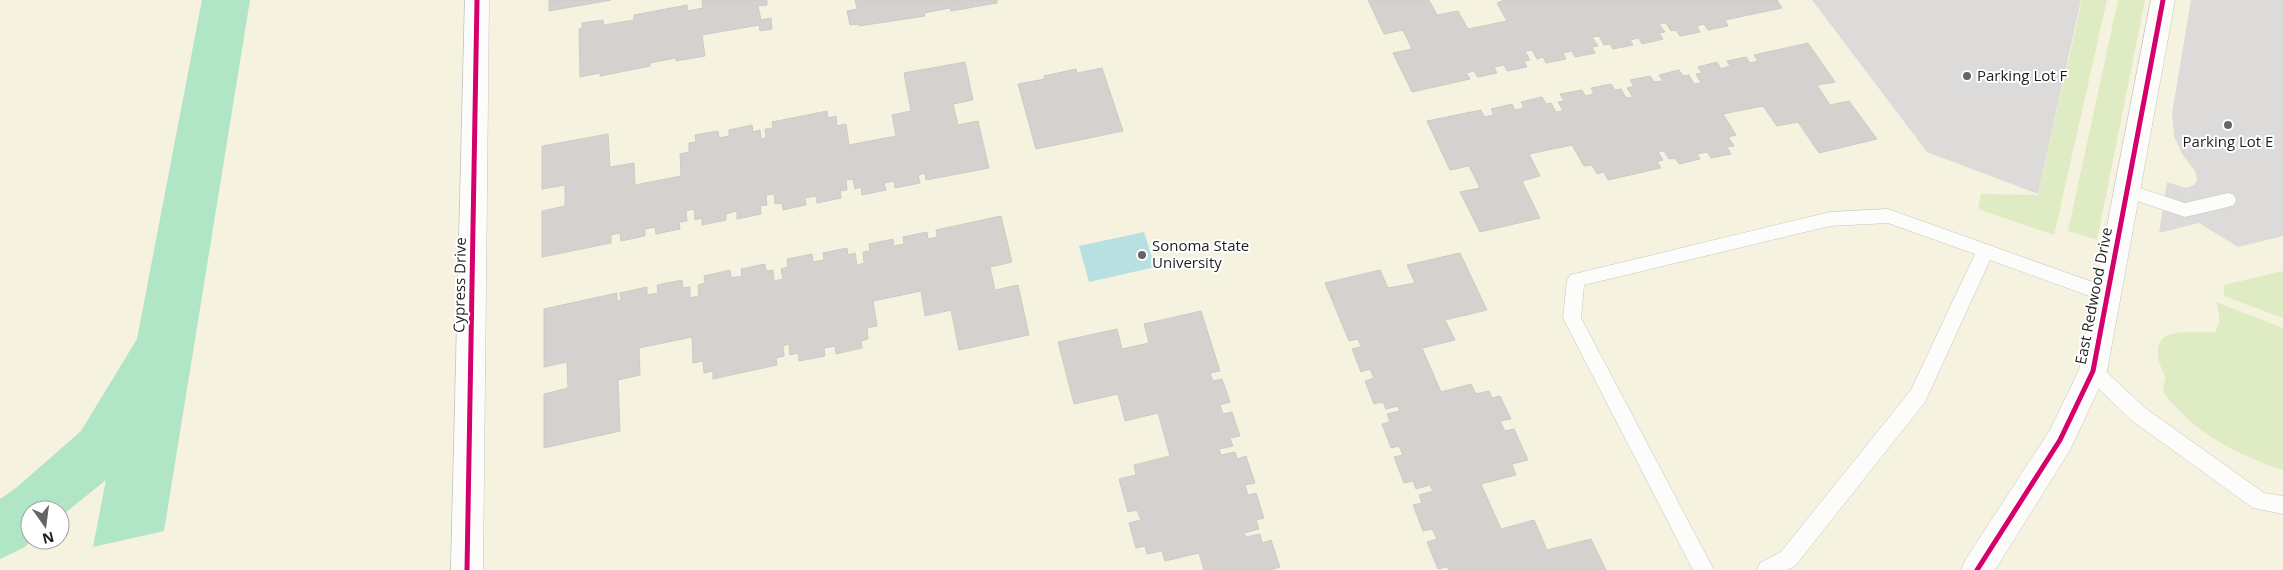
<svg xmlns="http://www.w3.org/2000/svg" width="2283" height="570" viewBox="0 0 2283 570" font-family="'Open Sans',sans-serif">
	<rect width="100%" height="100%" fill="#ece9e6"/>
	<path fill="#f6f2e0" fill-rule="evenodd" d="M0 0H2283V570H0ZM30 510H60V540H30Z"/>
	<path fill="#dfebc3" d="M2082 0H2107L2054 235 1978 209 1981 194 2038 195Z
		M2118 0H2145L2097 240 2068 231Z
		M2283 271V318L2224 296V285Z
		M2216 302 2283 328V470C2244 457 2205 439 2177 408 2168 399 2159 392 2166 379 2163 372 2159 364 2158 356 2154 324 2196 334 2215 332 2222 322 2219 313 2216 302Z"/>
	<path fill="#b0e5c6" d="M202 0H250L164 531 93 547 106 480 60 517V510H30V540H33L23 548 0 559V499L16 488 81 431 137 339Z"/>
	<path fill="#dcdbda" d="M1812 0H2081L2038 194 1927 152Z
		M2191 0H2283V236L2238 247 2199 223 2159 233 2167 182 2186 188 2194 185 2197 180 2195 171 2182 154 2174 136 2172 113Z"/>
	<path fill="#b8dfe1" d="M1144 232 1155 267 1089 282 1079 246Z"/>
	<path fill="#d4d1cf" stroke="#cfcac7" d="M549 0H611L549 11Z
		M702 0H767V5L758 6 761 20 771 18 772 29 760 31 759 25 702 35 705 56 676 61V58L650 63V66L600 76V73L580 77 579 29 582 28V23L603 20 604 25 634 20V15L687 5 688 11 703 8Z
		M855 0H997V3L951 11 950 8 924 13 925 16 859 26V24L850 25 847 11 857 9Z
		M1368 0H1429L1437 15 1458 11 1468 29 1507 21 1497 3 1504 0H1777L1782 8 1725 20 1728 26 1708 30 1704 24 1697 26 1700 32 1680 36 1676 30 1671 31 1666 23 1659 24 1665 32 1659 33 1663 39 1642 44 1639 38 1630 40 1633 45 1613 49 1610 44 1604 45 1599 36 1592 37 1598 46 1592 47 1595 53 1575 57 1572 51 1563 53 1566 59 1546 63 1543 57 1537 59 1532 50 1525 51 1530 60 1524 61 1527 67 1507 71 1504 65 1494 67 1497 73 1478 77 1474 71 1466 73 1470 79 1412 92 1393 53 1412 49 1403 30 1384 34Z
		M1808 43 1835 82 1817 85 1830 105 1849 101 1877 139 1819 153 1798 122 1777 126 1763 106 1723 114 1736 135 1728 137 1734 146 1727 147 1731 154 1711 158 1707 152 1697 154 1700 159 1679 164 1675 158 1669 159 1664 151 1658 152 1663 160 1657 162 1661 168 1608 180 1604 172 1597 174 1592 165 1584 166 1572 145 1529 154 1540 176 1522 181 1540 218 1480 232 1460 192 1480 188 1469 166 1450 170 1427 121 1481 110 1484 117 1494 115 1491 109 1512 104 1515 110 1524 108 1521 102 1542 97 1546 104 1551 103 1556 112 1563 111 1558 102 1564 101 1560 94 1582 90 1585 96 1594 94 1591 88 1611 84 1615 90 1621 89 1626 98 1633 97 1627 88 1634 86 1630 80 1650 76 1654 82 1663 81 1659 75 1679 70 1683 76 1689 75 1694 84 1701 83 1696 74 1702 73 1698 67 1717 62 1721 69 1730 66 1727 61 1746 57 1750 63 1758 61 1754 55Z
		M965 62 973 100 953 104 958 125 978 121 989 168 926 180 925 173 918 175 920 183 895 188 894 181 884 183 886 190 862 195 861 187 855 189 853 179 846 180 847 190 840 191 841 198 817 203 816 196 805 198 806 205 783 210 782 203 775 204 774 194 766 195 767 205 760 206 761 214 737 219V211L726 214V220L702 225V218L695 220 694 209 686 211 687 221 679 222 680 229 656 234 655 227 645 229V236L621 241 620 233 611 235V243L542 257V211L565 206V185L542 189V146L608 134 610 167 634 163 635 185 681 176 680 154 689 152V143L696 142 695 135 718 131 719 138 729 136V130L752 125 753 132 760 130 761 139 766 138 765 129 773 128 772 122 827 111 828 118 836 116 837 126 846 124 849 145 896 136 892 115 911 111 904 73Z
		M1102 68 1123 131 1036 149 1018 84 1045 79 1044 76 1076 69 1077 73Z
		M1001 216 1012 262 990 267 995 290 1018 285 1029 335 959 350 951 310 925 316 921 291 873 301 877 326 867 328 868 339 861 341 862 348 836 354 835 346 824 348 825 356 799 361 798 353 790 355 789 344 783 346 784 356 776 358 777 365 713 379V371L704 373 703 361 693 363 692 337 639 348 640 375 618 380 620 431 544 448V394L568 388 567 362 544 367V309L617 293V301L621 300 620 293 647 287V295L658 293 657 285 682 280 683 288 690 287V298L699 296 698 285 705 283 704 276 730 270 731 278 742 276 741 269 765 264 766 271 773 270 774 281 783 279 781 269 788 267 787 259 812 254 813 262 824 260 823 253 847 248 848 255 855 253 857 265 864 263 863 252 870 251 869 244 893 239 894 246 904 244 903 237 927 232 928 239 937 237 936 230Z
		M1460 253 1487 310 1445 320 1455 340 1422 348 1441 392 1471 384 1476 394 1489 391 1492 398 1500 396 1511 419 1500 421 1505 431 1514 429 1528 460 1512 464 1516 475 1481 484 1501 529 1534 520 1547 550 1591 539 1606 570H1449L1447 567 1438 569 1427 542 1437 539 1432 529 1423 531 1413 505 1422 503 1419 495 1433 491 1430 485 1416 489 1413 481 1404 483 1394 457 1403 455 1399 446 1391 448 1382 424 1390 422 1387 414 1400 411 1398 406 1386 409 1383 402 1374 404 1365 381 1374 378 1370 369 1361 372 1352 349 1361 347 1358 339 1349 341 1325 283 1380 270 1388 288 1415 283 1407 265Z
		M1201 311 1220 371 1210 373 1213 381 1222 379 1230 402 1220 405 1223 414 1232 412 1240 436 1230 438 1233 446 1219 449 1221 455 1235 452 1237 459 1246 456 1255 483 1245 485 1248 495 1256 493 1264 518 1256 520 1259 529 1244 533 1246 537 1260 534 1262 543 1271 540 1280 567 1270 570H1204L1199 553 1165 561 1162 551 1147 554 1145 546 1136 548 1129 523 1141 520 1137 510 1128 512 1119 479 1136 475 1134 465 1170 456 1158 413 1125 421 1118 394 1074 404 1058 342 1117 329 1122 349 1149 343 1144 324Z"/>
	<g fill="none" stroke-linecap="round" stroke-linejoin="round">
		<g stroke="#c5c4c2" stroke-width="1">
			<path id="lane" d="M2128 184 2185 203 2228 193 2234 195 2236 200 2234 205 2228 207 2185 217 2122 196 2120 191 2122 186Z
				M1888 209 2112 289 2115 294 2112 299 2106 302 1990 260 1925 402 1795 566 1787 570H1757L1760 563 1781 552 1911 390 1975 254 1888 223 1830 226 1584 285 1581 318 1714 570H1693L1563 318 1567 280 1570 275 1830 212Z
				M2093 363 2099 365 2145 408 2264 493 2283 496V514L2253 508 2131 420 2087 377 2084 371 2087 365Z"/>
		</g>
		<g stroke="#c5c4c2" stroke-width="1">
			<path id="street" d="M465 0H489L483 570H451Z
				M2151 0H2175L2107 371 2070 450 1995 570H1961L1966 559 2050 430 2079 370Z"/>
		</g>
		<use href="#lane" fill="#fcfcfb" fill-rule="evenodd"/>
		<use href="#street" fill="#fcfcfb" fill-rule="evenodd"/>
		<g stroke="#fff" stroke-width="8">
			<path id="cycleway" d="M467 570 477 0
				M1977 570 2060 440 2093 371 2163 0"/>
		</g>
		<use href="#cycleway" stroke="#d6006c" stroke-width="5"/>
	</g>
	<g fill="#666564" stroke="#fff" stroke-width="2">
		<circle cx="1967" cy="76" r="5"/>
		<circle cx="2228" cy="125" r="5"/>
		<circle cx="1142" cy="255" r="5"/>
	</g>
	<g text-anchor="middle" stroke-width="4" stroke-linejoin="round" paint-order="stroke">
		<g font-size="15" fill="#1e1e1e" stroke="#fff" text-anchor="start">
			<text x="1977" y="81">Parking Lot F</text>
			<text x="2228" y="147" text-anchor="middle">Parking Lot E</text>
			<text x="1152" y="251">Sonoma State<tspan x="1152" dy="17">University</tspan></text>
		</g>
		<g font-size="15" fill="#1e1e1e" stroke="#fff">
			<text transform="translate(460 285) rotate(-89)" y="5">Cypress Drive</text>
			<text transform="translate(2094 296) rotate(-79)" y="5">East Redwood Drive</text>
		</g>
	</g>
	<g transform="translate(45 525) rotate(166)"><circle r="24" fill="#ffffff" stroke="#a5a5a5"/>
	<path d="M0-4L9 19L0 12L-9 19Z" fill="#666564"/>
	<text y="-8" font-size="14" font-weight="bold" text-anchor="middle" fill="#1e1e1e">N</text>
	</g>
</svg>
